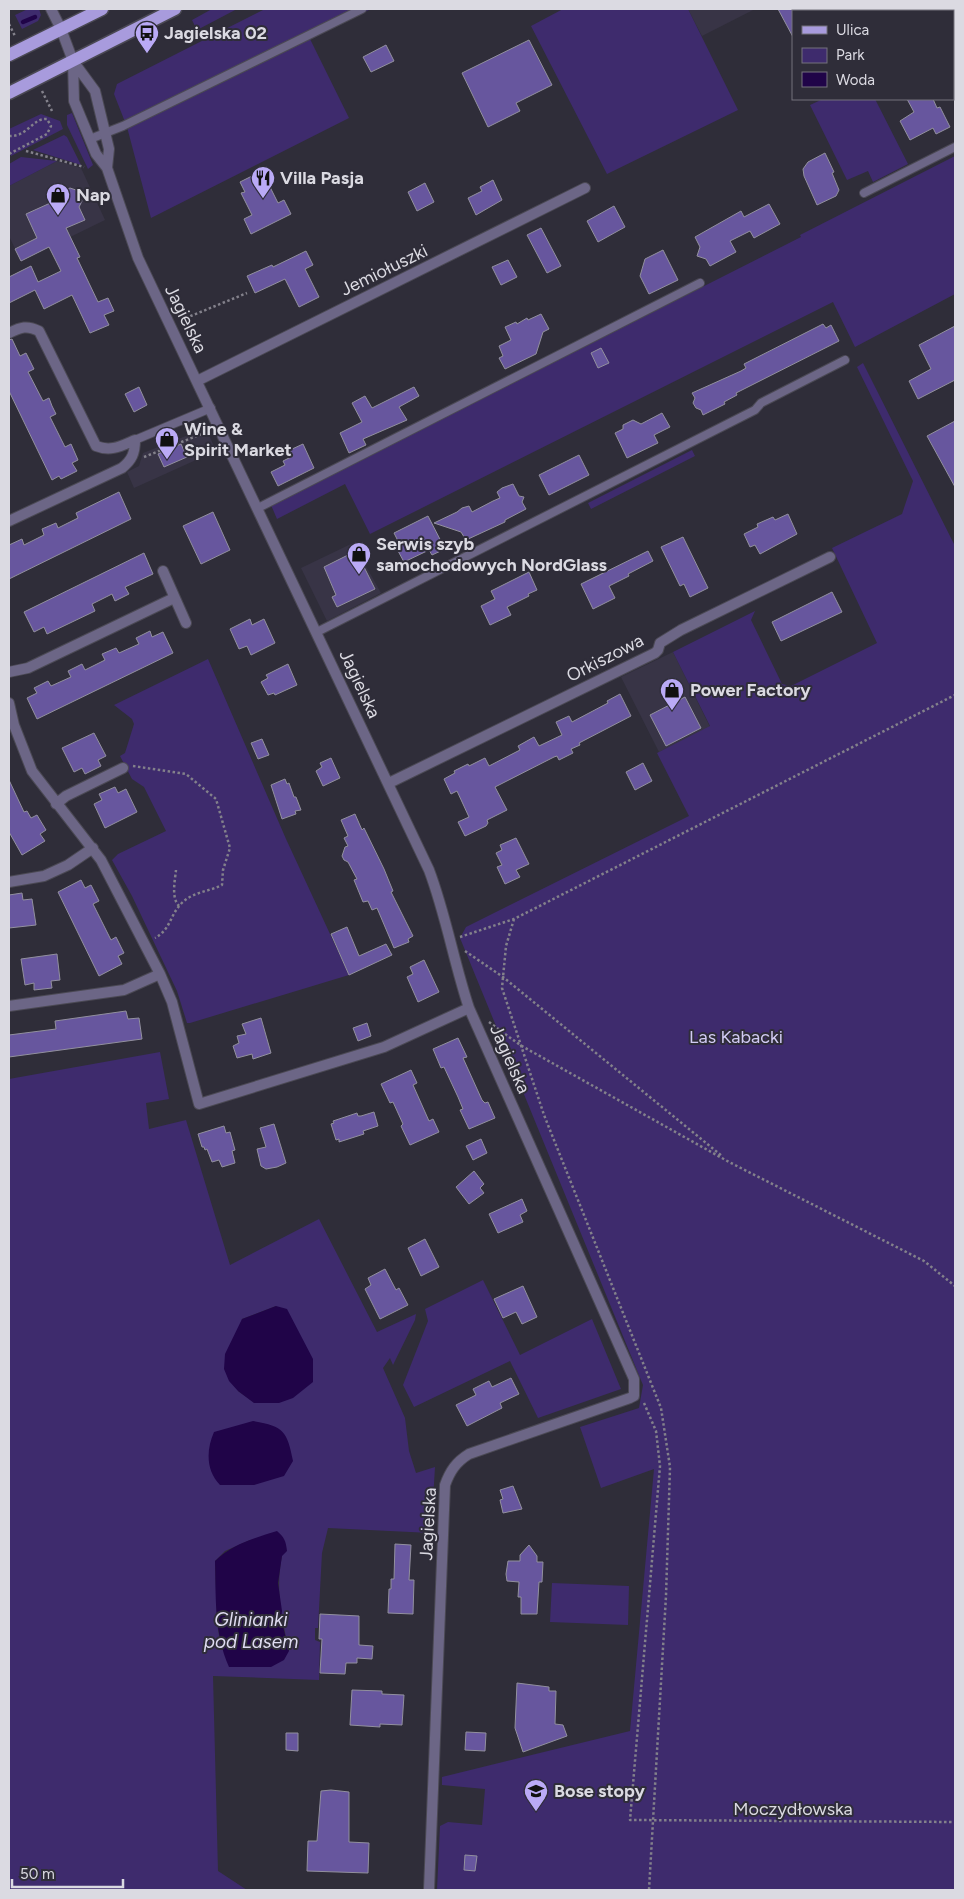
<svg xmlns="http://www.w3.org/2000/svg" width="964" height="1899" viewBox="0 0 964 1899" font-family="Figtree,sans-serif">
	<rect width="100%" height="100%" fill="#2f2d39"/>
	<path fill="#383446" d="M688 9H755L702 36Z
		M57 161 81 168 105 220 21 261 9 236V186Z
		M206 428 216 451 134 488 127 472 139 466 143 453Z
		M353 543 381 593 327 621 301 568Z
		M673 652 710 727 659 752 621 677Z"/>
	<path fill="#3e2b6d" fill-rule="evenodd" d="M28 9H39L41 15 38 21 22 29 15 15Z
		M212 9H237L197 30 192 20Z
		M265 9H371L310 39 349 118 151 218 127 127 114 94 117 84Z
		M563 9H688L738 110 607 174 531 26Z
		M823 99H875L908 164 873 182 868 171 847 180 810 105Z
		M72 113 93 165 88 169 67 125V115Z
		M41 114 60 121 63 129 11 156 9 151V129Z
		M64 135 67 137 81 165 33 150Z
		M955 156V294L855 347 833 302 370 534 345 484 277 519 271 505 801 237 800 235Z
		M21 157 57 161 9 186V164Z
		M863 363 955 546V1890H437L440 1826 448 1822 482 1825 485 1789 442 1785V1777L630 1731 654 1469 601 1488 580 1427 639 1408 643 1385 460 938 466 927 689 816 657 753 710 726 673 652 755 611 751 620 782 684 791 686 877 643 832 548 902 514 913 481 857 367Z
		M692 450 695 456 591 509 588 503Z
		M208 659 286 839 349 975 190 1023H187L177 991 132 896 112 860 118 854 166 831 144 787 132 779 120 756 125 753 134 724 132 719 114 705Z
		M160 1052 169 1099 146 1103 149 1129 186 1120 230 1265 319 1219 377 1332 416 1314 415 1320 393 1365 390 1358 383 1368 405 1418 409 1451 416 1473 435 1467 431 1533 328 1528 322 1553 318 1628H315V1640L320 1642 319 1680 213 1676 218 1871 247 1890H9V1079ZM276 1306 279 1403H255L238 1391 242 1319ZM250 1540 282 1556C275 1592 282 1617 289 1651L221 1650 217 1622 215 1561 225 1551Z
		M483 1280 520 1355 592 1319 621 1389 538 1418 510 1361 414 1407 403 1385 428 1321 425 1309Z
		M552 1583 629 1586 628 1625 550 1622Z"/>
	<path fill="#200448" d="M276 1306 287 1309 313 1359V1382L293 1398 279 1403H254L238 1391 229 1381 224 1369 225 1354 242 1319Z
		M253 1421C284 1426 287 1431 293 1461L284 1476 254 1485H220C206 1471 206 1450 214 1432Z
		M277 1531C284 1537 286 1541 287 1551L282 1556 278 1583 282 1611 281 1618 289 1651 284 1660 271 1667H229C214 1633 216 1597 215 1561 232 1544 255 1538 277 1531Z"/>
	<g fill="none" stroke-linecap="round" stroke-linejoin="round">
		<path stroke="#200448" stroke-width="4.5" d="M23 22 35 17"/>
	</g>
	<path fill="#67569e" stroke="#92909e" d="M778 9H793V37Z
		M529 40 552 85 516 103 520 111 488 127 462 73Z
		M386 45 394 61 371 72 363 57Z
		M907 99H933L937 108 940 107 950 127 936 134 933 128 910 140 900 121 914 112Z
		M825 153 834 172 832 173 839 190 836 196 817 205 804 176 803 169 808 162Z
		M262 171 278 203 284 200 291 214 251 234 244 219 252 215 241 193 245 192 240 182Z
		M493 180 502 200 476 215 468 198 482 191 480 187Z
		M425 183 434 202 417 211 408 192Z
		M70 188 76 190 82 201 79 207 85 220 66 228 80 257 77 258 98 302 108 298 114 311 104 315 109 325 90 333 72 295 44 309 35 290 9 303V277L31 266 38 282 61 271 49 247 21 261 15 249 37 238 26 214 57 200 59 193Z
		M769 204 780 224 754 238 750 231 730 241 736 252 710 266 706 259 697 256 700 247 695 237 741 211 744 217Z
		M614 206 625 227 598 242 587 221Z
		M541 228 561 266 547 273 527 235Z
		M663 250 678 280 649 294 640 276 645 259Z
		M306 251 313 265 305 269 319 297 299 307 285 279 255 293 247 276 272 265 273 267Z
		M508 260 517 277 501 285 492 267Z
		M541 314 549 329 543 332 536 354 505 369 499 358 503 356 499 346 511 340 505 327 516 322 517 324 527 318 528 320Z
		M823 324 826 328 831 325 839 341 736 393 737 395 724 402 725 404 703 415 701 410 696 408 693 403 695 398 692 393 741 371 746 368 744 364Z
		M955 326V380L918 399 909 381 931 369 919 345Z
		M12 339 20 356 26 353 34 369 28 372 43 401 49 398 52 406 56 414 50 417 65 447 71 444 78 460 72 463 77 471 61 479 59 476 52 480 9 391V340Z
		M601 348 609 363 598 368 591 353Z
		M139 387 147 405 134 412 125 394Z
		M414 387 419 396 399 407 407 420 363 439 366 445 349 453 340 433 362 422 352 403 365 396 372 408Z
		M662 413 670 427 654 435 658 443 627 458 615 433 623 429V425L633 420 641 424Z
		M955 421V487L927 436Z
		M181 444 187 457 164 467 158 454Z
		M303 444 314 468 278 486 271 472 285 465 283 461 293 456 290 450Z
		M579 455 589 475 549 495 539 475Z
		M513 484 519 496 524 497 522 502 526 509 505 520V522L466 540 461 532 434 523 457 512 462 508 469 506 472 512 493 501 500 498 497 492 502 488Z
		M119 492 131 519 9 579V545L22 539 24 545 44 535 42 529 56 523 58 528 78 518 76 513Z
		M213 512 230 550 201 564 183 526Z
		M788 514 797 534 760 554 755 545 750 547 744 534 758 527 757 524 773 517 775 520Z
		M428 516 445 549 432 555 429 550 404 562 397 549 401 547 394 533Z
		M683 537 708 588 690 597 684 584 680 586 661 547Z
		M356 551 375 589 337 607 332 597 336 595 324 567Z
		M648 551 653 561 628 574 629 576 609 586 615 598 593 609 581 584Z
		M144 553 153 574 125 587 129 594 115 601 112 594 92 604 95 611 47 634 44 627 34 632 24 612Z
		M529 572 537 590 528 594 529 596 507 607 511 615 490 625 481 606 495 599 491 591Z
		M832 592 842 612 781 641 772 622Z
		M250 619 252 625 264 619 275 643 251 655 247 646 239 649 230 629Z
		M150 631 152 637 163 632 173 653 37 719 27 698 37 693 34 688 48 681 51 686 71 677 68 671 82 664 85 670 105 660 102 654 116 648 119 653 139 644 136 638Z
		M288 664 297 685 275 695 274 693 268 695 261 682 268 678 266 675Z
		M620 694 631 716 579 743 580 745 571 749 573 753 559 760 557 756 554 757 495 787 507 810 487 820 488 823 486 826 465 836 458 822 469 817 457 791 451 794 444 779 455 773 454 771 468 764 469 766 485 758 489 766 520 750 518 746 534 737 539 746 562 735 556 722 569 716 572 722 608 703 607 701Z
		M685 697 701 728 666 746 650 715Z
		M94 733 106 756 98 760 101 766 85 774 82 768 74 772 62 748Z
		M262 739 269 755 258 759 251 743Z
		M331 758 340 778 323 786 316 771 322 767 320 763Z
		M643 763 652 781 635 790 626 772Z
		M285 779 287 784 289 783 294 797H296L301 810 295 811 296 814 282 819 271 785Z
		M9 780 24 812 27 811 31 818 37 815 46 830 40 834 45 841 22 855 9 832Z
		M115 787 118 793 126 789 137 812 105 828 94 804 102 800 99 794Z
		M355 814 362 830 364 828 384 869 393 891 391 892 413 936 408 939 409 942 394 948 377 908 372 910 368 901 363 902 354 880 357 879 348 862 344 860 342 856 345 847 348 846 344 838 348 836 341 820Z
		M516 838 529 864 516 870 520 877 505 884 497 867 502 865 496 853 502 850 500 845Z
		M81 880 85 888 91 885 99 901 93 904 111 940 116 937 124 953 118 956 122 964 99 976 58 892Z
		M22 893 23 900 32 899 36 925 9 928V895Z
		M347 927 359 956 386 944 392 955 349 975 331 934Z
		M57 954 60 980 51 981 52 988 34 990V983L25 985 21 959Z
		M424 960 439 992 418 1002 407 977 413 974 410 967Z
		M126 1011 128 1019 139 1018 142 1039 9 1057V1035L56 1029 55 1021Z
		M261 1018 271 1053 253 1059 252 1054 237 1058 233 1046 239 1043 237 1036 246 1034 242 1024Z
		M367 1023 371 1036 358 1041 353 1028Z
		M458 1038 467 1057 463 1058 482 1100 485 1103 488 1102 495 1118 469 1129 460 1110 463 1109 458 1097 444 1067 441 1068 433 1049Z
		M411 1070 417 1083 413 1085 429 1121 433 1119 439 1132 410 1145 401 1126 403 1124 393 1102 390 1103 381 1084Z
		M374 1112 378 1126 363 1131 364 1134 339 1142V1139L336 1140 331 1124 334 1123 333 1121 357 1113 358 1116H361Z
		M274 1124 286 1163 277 1167 266 1169 261 1166 257 1149 266 1147 260 1128Z
		M224 1126 226 1133 230 1132 235 1150 232 1151 235 1163 222 1167 219 1160 212 1162 207 1149 205 1150 204 1147H202L198 1134Z
		M481 1139 487 1153 473 1160 466 1146Z
		M474 1171 484 1184 480 1188 484 1193 469 1204 456 1187Z
		M522 1199 527 1211 520 1215 523 1222 498 1233 489 1214Z
		M425 1239 439 1267 421 1276 408 1248Z
		M385 1269 396 1290 399 1288 408 1305 380 1319 365 1289 371 1285 368 1278Z
		M523 1286 537 1317 522 1324 516 1312 503 1318 494 1299Z
		M511 1378 519 1394 500 1403 502 1408 467 1426 456 1405 476 1395 473 1389 489 1381 492 1387Z
		M513 1486 522 1509 503 1513 500 1500 503 1499 500 1490Z
		M395 1544 411 1545 409 1580H414L413 1614 388 1613 389 1589H391V1579H394Z
		M529 1545 537 1556V1562H543L542 1582H539L537 1614H521V1597H518L519 1582 507 1581 506 1574 508 1561H520V1555Z
		M320 1614 359 1616V1645L373 1646 372 1659 357 1658V1663H346L345 1674 320 1673 322 1639H319Z
		M517 1683 549 1687V1691H556L555 1724 563 1725 567 1736 523 1752 515 1728Z
		M352 1690 382 1691V1694L404 1695 402 1725 380 1724V1727L350 1725Z
		M466 1732 486 1733 485 1751 465 1750Z
		M286 1733H298V1751L286 1750Z
		M331 1790 349 1792V1842L369 1843 368 1873 307 1871 308 1841H317L321 1791Z
		M465 1855 477 1856 475 1871 464 1870Z"/>
	<g fill="none" stroke-linecap="round" stroke-linejoin="round">
		<g stroke="#4b4954" stroke-width="10">
			<path id="lane" d="M90 139 123 126 362 9
				M864 193 955 147
				M135 440 211 408
				M258 508 700 283
				M317 632 755 410 761 403 845 360"/>
		</g>
		<g stroke="#4b4954" stroke-width="12">
			<path id="street" d="M51 9 61 29 73 61 95 91 109 149 107 168
				M73 61 74 101 96 154 107 168 138 258 429 870C446 915 454 963 469 1008L634 1379V1396L630 1398 469 1454C456 1462 450 1471 445 1485L429 1890
				M9 333C21 327 27 325 39 331L96 446C111 452 121 446 135 440 135 453 132 460 122 468L9 521
				M197 381 585 188
				M163 571 186 623
				M9 672 28 668 174 598
				M9 703 14 725 32 771 101 860 160 974 172 1002 199 1104 384 1047 469 1008
				M389 783 655 653 658 650 660 643 681 630 830 557
				M56 804 66 796 123 768
				M9 882 44 876 68 865 93 848
				M9 1006 124 990 160 974"/>
		</g>
		<g stroke="#4b4954" stroke-width="15">
			<path id="primary" d="M9 55 102 9
				M9 93 175 9"/>
		</g>
		<path stroke="#83818b" stroke-width="2.5" stroke-dasharray="2.5 2.5" stroke-linecap="butt" d="M9 24 15 36
			M42 91 52 111
			M9 136C28 137 32 118 47 119L51 126 47 134 9 154
			M26 151 84 167
			M181 320 247 293
			M144 457 209 431
			M133 766 186 774 216 799 230 848 223 870 222 885C208 892 191 892 180 905 170 916 170 930 155 938
			M176 870C175 880 171 898 179 906
			M514 919 506 946 502 988 544 1115 661 1408 670 1467 666 1596 649 1890
			M460 937 514 919 955 695
			M465 951 503 977 722 1156
			M489 1022 520 1045 729 1162 924 1261 955 1286
			M644 1403 656 1431 660 1466 630 1820 955 1822"/>
		<use href="#lane" stroke="#6c6686" stroke-width="8"/>
		<use href="#street" stroke="#6c6686" stroke-width="10"/>
		<use href="#primary" stroke="#a89bdd" stroke-width="12"/>
	</g>
	<defs>
		<g id="bus-pin" transform="scale(1.25)"><path d="M0 17L-7.5 6A9.5 9.5 0 1 1 7.5 6Z" fill="#baaaf6" stroke="#2f2d39"/><path d="M-5-6H5V4H4V6H2V4H-2V6H-4V4H-5ZM-3.5-4V0h7V-4ZM-3.5 1.2v1.5H-2V1.2ZM2 1.2v1.5H3.5V1.2Z" fill="#111"/></g>
		<g id="restaurant-pin" transform="scale(1.25)"><path d="M0 17L-7.5 6A9.5 9.5 0 1 1 7.5 6Z" fill="#baaaf6" stroke="#2f2d39"/><path d="M-5-6h1v4h1v-4h1v4h1v-4h1v5L-1.5 .5V6h-2V.5L-5-1ZM5-6V6H3V1.5H1.5Q1.5-4 5-6Z" fill="#111"/></g>
		<g id="shop-pin" transform="scale(1.25)"><path d="M0 17L-7.5 6A9.5 9.5 0 1 1 7.5 6Z" fill="#baaaf6" stroke="#2f2d39"/><path d="M-5-2.5h2.3a2.7 3.5 0 0 1 5.4 0H5L5.5 6h-11ZM-1.5-2.5h3a1.5 2.3 0 0 0-3 0Z" fill="#111"/></g>
		<g id="school-pin" transform="scale(1.25)"><path d="M0 17L-7.5 6A9.5 9.5 0 1 1 7.5 6Z" fill="#baaaf6" stroke="#2f2d39"/><path d="M0-5L7-2L0 1L-7-2ZM-4 1L0 2.5L4 1V4Q0 6-4 4Z" fill="#111"/></g>
	</defs>
	<g fill-rule="evenodd">
		<use href="#bus-pin" x="147" y="33"/>
		<use href="#restaurant-pin" x="263" y="178"/>
		<use href="#shop-pin" x="58" y="195"/>
		<use href="#shop-pin" x="167" y="439"/>
		<use href="#shop-pin" x="359" y="554"/>
		<use href="#shop-pin" x="672" y="690"/>
		<use href="#school-pin" x="536" y="1791"/>
	</g>
	<g text-anchor="middle" stroke-width="4" stroke-linejoin="round" paint-order="stroke">
		<g font-size="18" font-weight="bold" fill="#dbdae2" stroke="#2f2d39" text-anchor="start">
			<text x="164" y="39">Jagielska 02</text>
			<text x="280" y="184">Villa Pasja</text>
			<text x="76" y="201">Nap</text>
			<text x="184" y="435">Wine &amp;<tspan x="184" dy="21">Spirit Market</tspan></text>
			<text x="376" y="550">Serwis szyb<tspan x="376" dy="21">samochodowych NordGlass</tspan></text>
			<text x="690" y="696">Power Factory</text>
			<text x="554" y="1797">Bose stopy</text>
		</g>
		<g font-size="18" fill="#dbdae2" stroke="#2f2d39">
			<text transform="translate(384 270) rotate(-26)" y="6">Jemiołuszki</text>
			<text transform="translate(186 319) rotate(64)" y="6">Jagielska</text>
			<text transform="translate(605 658) rotate(-27)" y="6">Orkiszowa</text>
			<text transform="translate(360 684) rotate(65)" y="6">Jagielska</text>
			<text transform="translate(510 1059) rotate(66)" y="6">Jagielska</text>
			<text transform="translate(428 1524) rotate(-87)" y="6">Jagielska</text>
			<text x="793" y="1815">Moczydłowska</text>
		</g>
		<g font-size="18" fill="#d2cbf4" stroke="#2f2d39">
			<text x="736" y="1043">Las Kabacki</text>
		</g>
		<g font-size="19" font-style="italic" fill="#dfdcf1" stroke="#2f2d39">
			<text x="251" y="1626">Glinianki<tspan x="251" dy="22">pod Lasem</tspan></text>
		</g>
	</g>
	<rect width="964" height="1899" fill="none" stroke="#dbdae2" stroke-width="20"/>
	<rect x="792" y="10" width="162" height="90" fill="#2f2d39" stroke="#74727d"/>
	<rect x="802" y="26" width="25" height="8" fill="#a89bdd" stroke="#74727d"/>
	<text x="836" y="35" font-size="15" fill="#dbdae2">Ulica</text>
	<rect x="802" y="48" width="25" height="15" fill="#3e2b6d" stroke="#74727d"/>
	<text x="836" y="60" font-size="15" fill="#dbdae2">Park</text>
	<rect x="802" y="72" width="25" height="15" fill="#200448" stroke="#74727d"/>
	<text x="836" y="85" font-size="15" fill="#dbdae2">Woda</text>
	<path d="M12 1879v8h111v-8" fill="none" stroke="#dbdae2" stroke-width="2.5"/>
	<text x="20" y="1879" font-size="15" fill="#dbdae2" stroke="#2f2d39" stroke-width="4" paint-order="stroke">50 m</text>
</svg>
